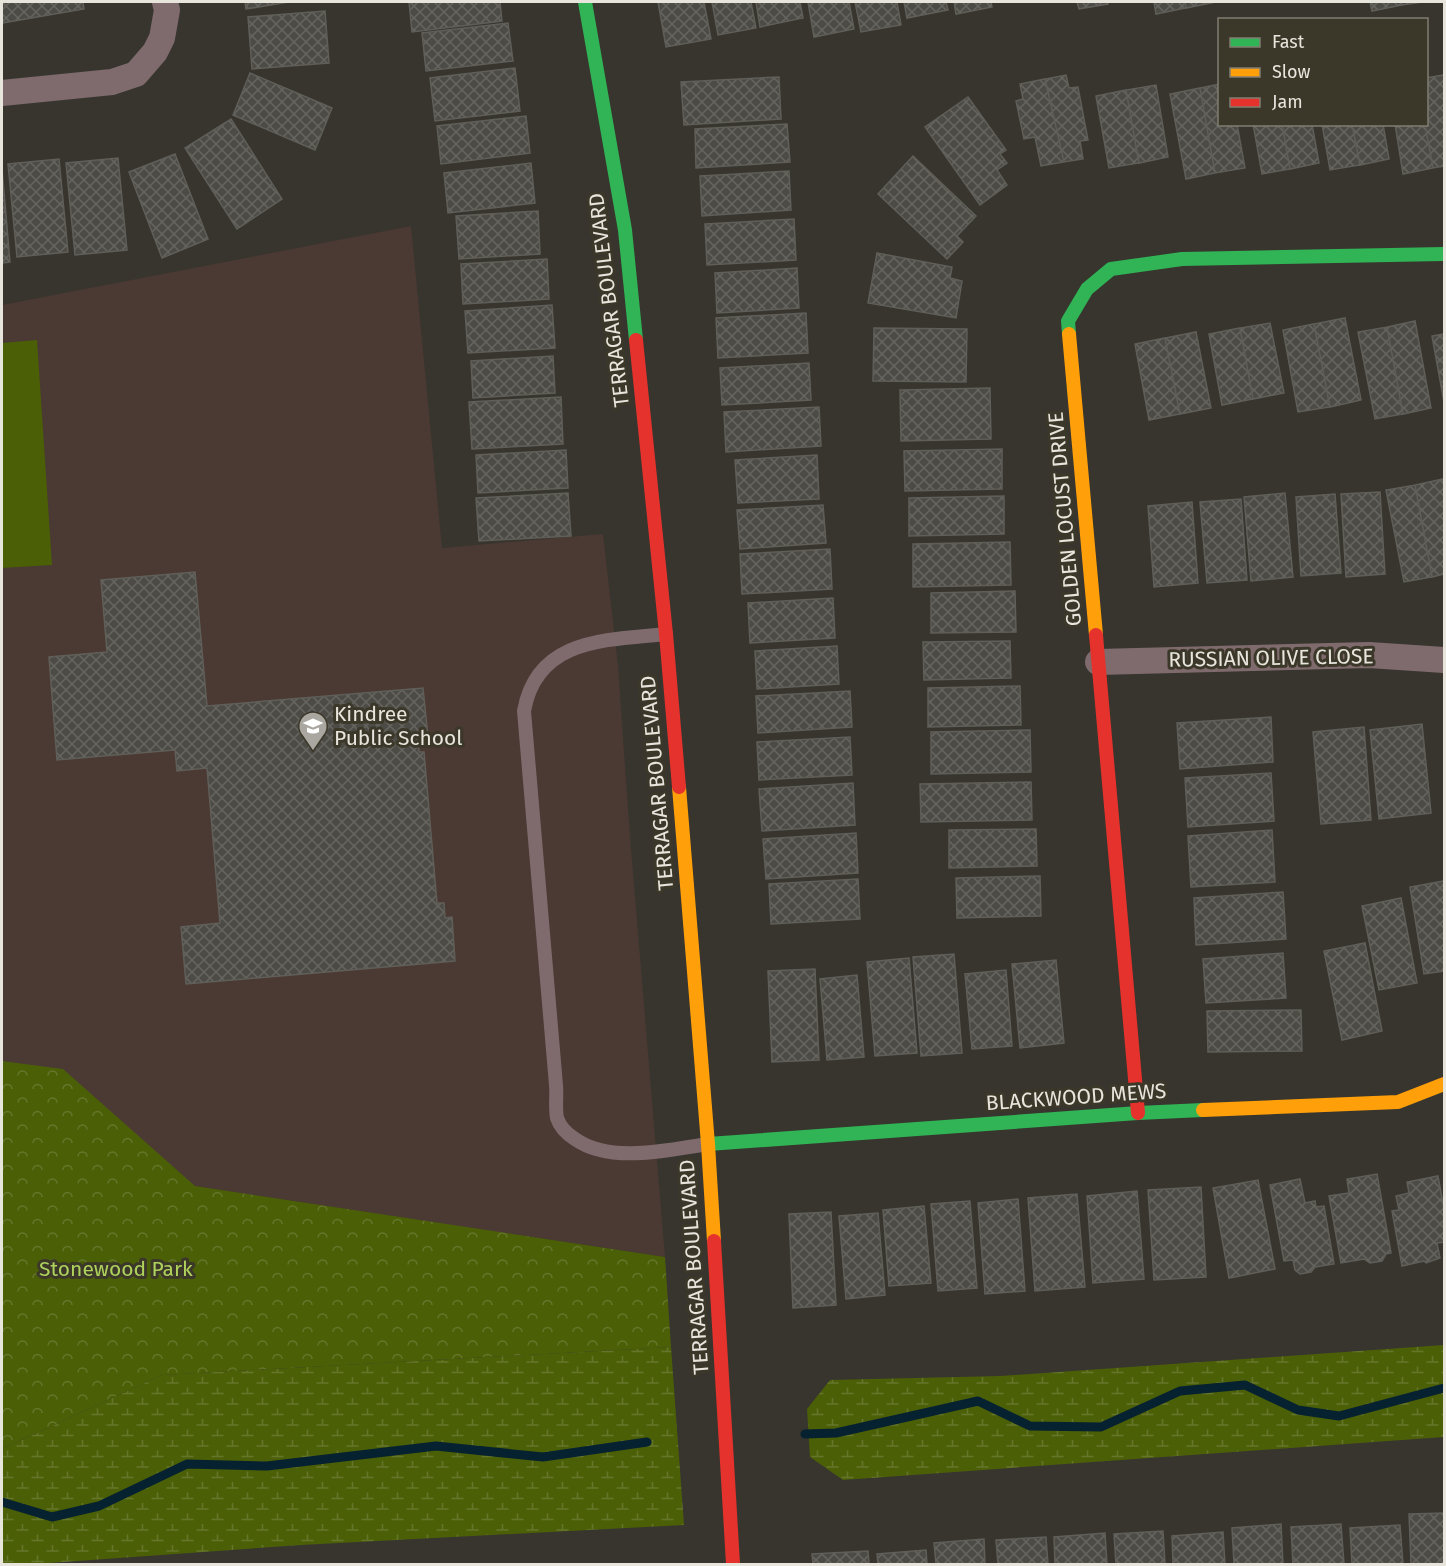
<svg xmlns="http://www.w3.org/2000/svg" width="1446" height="1566" viewBox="0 0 1446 1566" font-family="'Fira Sans',sans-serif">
	<defs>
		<pattern id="wetland-marsh" width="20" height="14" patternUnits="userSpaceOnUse" patternTransform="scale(1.5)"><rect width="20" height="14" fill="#4b5f07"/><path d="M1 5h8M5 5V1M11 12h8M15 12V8" fill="none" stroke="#65762b"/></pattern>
		<pattern id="park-crowns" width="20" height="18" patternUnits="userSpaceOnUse" patternTransform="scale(1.5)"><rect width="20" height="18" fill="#4b5f07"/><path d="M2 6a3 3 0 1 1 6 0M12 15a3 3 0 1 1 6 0" fill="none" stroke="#65762b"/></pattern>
		<pattern id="building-cross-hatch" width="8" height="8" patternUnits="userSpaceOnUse" patternTransform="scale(1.5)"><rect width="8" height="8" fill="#4c4b45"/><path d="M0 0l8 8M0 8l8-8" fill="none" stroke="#66655f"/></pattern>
	</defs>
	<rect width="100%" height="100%" fill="#37352e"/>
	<path fill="#4b3933" d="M411 226 442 548 603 534 618 666 630 837 665 1257 194 1186 63 1070 2 1061V305Z"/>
	<path fill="url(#wetland-marsh)" d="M1444 1345V1437L843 1480 810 1457 807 1409 830 1380 1000 1376Z
		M671 1347 684 1525 301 1545 35 1564H2V1449L162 1375Z"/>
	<path fill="url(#park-crowns)" d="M2 1061 63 1069 195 1186 665 1257 671 1347 162 1375 2 1449Z"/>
	<path fill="#4b5f07" d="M37 340 52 565 2 568V343Z"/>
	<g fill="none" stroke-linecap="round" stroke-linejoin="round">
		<path stroke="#062130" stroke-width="9" d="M805 1434 836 1433 978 1401 1030 1426 1101 1427 1180 1391 1245 1385 1298 1410 1339 1416 1444 1388
			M2 1502 52 1517 99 1506 187 1464 267 1466 436 1446 543 1457 647 1442"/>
	</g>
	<path fill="url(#building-cross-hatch)" stroke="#605e58" stroke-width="1.5" d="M2 2H83L84 9 2 23Z
		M245 2H289L246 9Z
		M409 2H500L502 21 412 32Z
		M658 2H704L711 39 666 47Z
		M712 2H751L756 28 718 35Z
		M756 2H800L803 18 760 27Z
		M808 2H849L854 29 814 37Z
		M855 2H897L901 25 861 32Z
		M904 2H946L948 10 907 18Z
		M954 2H991L992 7 956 14Z
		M1077 2H1108V4L1079 9Z
		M1154 2H1185L1186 8 1156 14Z
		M1185 2H1216L1186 8Z
		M1370 2H1401L1402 5 1372 11Z
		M1401 2H1423L1402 5Z
		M325 11 329 63 252 69 248 17Z
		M508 23 513 61 426 71 422 33Z
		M515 68 520 111 435 121 430 78Z
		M250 73 332 108 315 150 233 115Z
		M1066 75 1069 88 1078 87 1088 140 1080 141 1083 159 1064 162 1045 79Z
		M1444 75V166L1433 168 1425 124H1426V78Z
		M779 77 781 119 684 125 681 82Z
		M1045 79 1064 162 1041 166 1035 137 1024 139 1016 101 1023 99 1020 84Z
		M1220 84V124H1237L1245 168 1215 173 1200 88Z
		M1156 85 1168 157 1139 163 1126 90Z
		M1200 88 1215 173 1186 179 1170 94Z
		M1126 90 1139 163 1109 168 1096 96Z
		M968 97 1006 150 1000 154 1007 163 997 170 1007 185 980 205 925 127Z
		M526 116 530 153 441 164 437 126Z
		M231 119 282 199 237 229 185 148Z
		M787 124 790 162 696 168 695 129Z
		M1253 124H1282L1290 169 1262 174Z
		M1282 124H1312L1319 163 1290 169Z
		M1322 124H1352L1360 165 1330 170Z
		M1352 124H1383L1389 159 1360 165Z
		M1395 124H1425L1433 168 1403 174Z
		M175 154 208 239 162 258 129 172Z
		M913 156 976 216 957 236 963 242 947 259 878 194Z
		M118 158 127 250 75 255 66 163Z
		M59 159 68 252 17 257 8 164Z
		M531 163 535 203 448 213 444 173Z
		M2 169 10 262 2 263Z
		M789 171 791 210 702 216 700 176Z
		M538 211 540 254 459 259 456 216Z
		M794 219 796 260 707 265 705 224Z
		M877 253 952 267 950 278 962 281 956 318 868 303Z
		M547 259 549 299 463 304 461 264Z
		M797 268 799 308 717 313 715 273Z
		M552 305 555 348 468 353 465 311Z
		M806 313 808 353 718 358 716 318Z
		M1345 318 1361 400 1330 407 1314 324Z
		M1415 321 1431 408 1403 414 1387 327Z
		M1270 323 1284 393 1253 399 1240 328Z
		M1314 324 1330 407 1298 412 1283 330Z
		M1387 327 1403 414 1375 419 1358 332Z
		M874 328 967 329 966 382 873 381Z
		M1240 328 1253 399 1222 405 1209 334Z
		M1196 332 1211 408 1180 414 1165 338Z
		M1444 334V402L1432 336Z
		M1165 338 1180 414 1149 420 1135 344Z
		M553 356 555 393 473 398 471 361Z
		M809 363 811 400 722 405 720 368Z
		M990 388 991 439 901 441 900 390Z
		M561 397 563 444 472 449 469 402Z
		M819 407 821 446 726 452 724 412Z
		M1002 449V489L905 491 904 451Z
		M566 450 568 488 478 493 476 455Z
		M817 455 819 499 738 503 735 460Z
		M1443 479 1444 488V574L1432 577 1415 485Z
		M1415 485 1432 577 1404 582 1386 490Z
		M1380 492 1385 574 1346 577 1341 494Z
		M568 493 571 536 479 541 476 498Z
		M1285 493 1293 577 1251 581 1244 497Z
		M1335 494 1341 573 1301 576 1296 497Z
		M1004 496V534L909 536V498Z
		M1241 499 1247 580 1207 583 1200 502Z
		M1192 502 1198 583 1154 587 1148 506Z
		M823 505 826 543 740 549 737 510Z
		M1010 542 1011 585 913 587V544Z
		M830 549 832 589 742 594 740 554Z
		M195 572 207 706 423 688 428 737 418 738 419 752H424L437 903H444L445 918 452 917 455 961 186 984 181 927 220 923 207 768 177 771 175 750 57 760 49 657 107 652 101 580Z
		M1015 591 1016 632 931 633V593Z
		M833 598 835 638 750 643 748 603Z
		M1010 641 1011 678 924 680 923 642Z
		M837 646 839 684 757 689 755 651Z
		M1020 686 1021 725 928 727V688Z
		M850 691 852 727 758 733 756 696Z
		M1271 717 1273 762 1180 769 1177 723Z
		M1422 724 1431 813 1379 819 1370 730Z
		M1364 727 1371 820 1321 824 1313 732Z
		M1030 730 1031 772 931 774V732Z
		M850 737 852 775 759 780 757 742Z
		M1271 773 1274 821 1188 827 1185 778Z
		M1031 782 1032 820 921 822 920 784Z
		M853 783 855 825 762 831 759 789Z
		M1036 829 1037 866 949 868V830Z
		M1272 830 1275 882 1191 887 1188 836Z
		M856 833 858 873 766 879 763 839Z
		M1040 876 1041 916 957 918 956 878Z
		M858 879 860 919 771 924 769 884Z
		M1444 881V971L1424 974 1410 887Z
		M1283 892 1286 939 1196 945 1194 898Z
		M1401 898 1417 983 1379 990 1362 906Z
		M1365 943 1382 1031 1342 1040 1324 951Z
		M1283 953 1286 998 1206 1003 1203 959Z
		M954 954 962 1053 921 1056 913 957Z
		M909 958 917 1053 875 1056 867 962Z
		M1056 960 1064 1043 1020 1048 1012 964Z
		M815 969 819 1060 772 1062 768 971Z
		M1006 970 1012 1046 972 1049 965 974Z
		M857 975 864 1057 827 1060 820 979Z
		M1301 1010 1302 1051 1208 1052 1207 1011Z
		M1377 1174 1391 1253 1386 1254 1382 1261 1370 1263 1364 1259 1341 1263 1329 1196 1349 1193 1347 1179Z
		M1438 1176 1444 1209V1242L1437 1243 1440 1258 1426 1263 1424 1261 1402 1266 1392 1211 1399 1210 1396 1196 1409 1193 1407 1182Z
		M1300 1179 1305 1203 1315 1201 1316 1207 1324 1206 1334 1264 1315 1267 1311 1272 1300 1274 1295 1270 1293 1260 1284 1261 1270 1185Z
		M1258 1180 1275 1269 1229 1278 1213 1188Z
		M1201 1187 1206 1277 1154 1280 1148 1190Z
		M1137 1191 1144 1279 1093 1283 1087 1196Z
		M1077 1194 1085 1287 1035 1291 1028 1198Z
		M1018 1199 1025 1291 985 1294 978 1203Z
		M970 1201 977 1288 938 1291 931 1204Z
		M924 1206 931 1283 889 1286 883 1210Z
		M831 1212 836 1305 793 1308 789 1214Z
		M878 1213 885 1295 846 1299 839 1216Z
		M1444 1513V1564H1411L1409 1514Z
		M1281 1524 1283 1564H1234L1232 1528Z
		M1341 1524 1344 1564H1293L1291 1527Z
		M1400 1525 1403 1564H1352L1350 1528Z
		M1163 1531 1165 1564H1116L1114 1534Z
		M1223 1532 1225 1564H1173L1172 1536Z
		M1105 1533 1107 1564H1055L1054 1537Z
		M1046 1537 1048 1564H998L996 1540Z
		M984 1539 985 1564H936L934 1543Z
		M926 1550 927 1564H878L877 1554Z
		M868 1551 869 1564H813L812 1554Z"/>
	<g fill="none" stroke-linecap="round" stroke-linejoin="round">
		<path stroke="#7f6b6d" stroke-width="14" d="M666 634C607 640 537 638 524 711L556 1085C557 1095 555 1108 557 1118 560 1127 567 1134 575 1139 610 1164 668 1150 708 1144"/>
		<path stroke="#7f6b6d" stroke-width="26" d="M2 93 112 82 136 74 155 52 162 38 167 10 165 2
			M1098 662 1369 655 1444 660"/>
		<path stroke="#30b455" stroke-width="14" d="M585 2 625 230 636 340
			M1069 334 1068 321 1087 289 1111 269 1182 259 1444 254
			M708 1144 1138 1113 1203 1110"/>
		<path stroke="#ff9f0a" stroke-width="14" d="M1069 334 1096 635
			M679 787 708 1144 714 1241
			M1203 1110 1398 1102 1444 1084"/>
		<path stroke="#e5322d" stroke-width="14" d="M636 340 666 634 679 787
			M1096 635 1138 1113
			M714 1241 733 1564"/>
	</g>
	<defs>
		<g id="school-pin" transform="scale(1.5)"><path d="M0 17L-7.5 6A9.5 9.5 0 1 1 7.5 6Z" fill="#aaa7a0" stroke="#3b382a"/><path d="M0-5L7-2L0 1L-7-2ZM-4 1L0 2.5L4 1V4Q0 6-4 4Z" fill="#fff"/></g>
	</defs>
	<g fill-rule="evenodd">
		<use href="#school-pin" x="313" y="726"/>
	</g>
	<g text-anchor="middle" stroke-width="6" stroke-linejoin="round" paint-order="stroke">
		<g font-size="21" fill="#e8e5dd" stroke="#3b382a">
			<text transform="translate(609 300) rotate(-97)" y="7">TERRAGAR BOULEVARD</text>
			<text transform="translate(1065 519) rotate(-95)" y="7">GOLDEN LOCUST DRIVE</text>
			<text transform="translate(1271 658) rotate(-1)" y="7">RUSSIAN OLIVE CLOSE</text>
			<text transform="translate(657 783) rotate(-95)" y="7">TERRAGAR BOULEVARD</text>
			<text transform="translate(1076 1097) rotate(-4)" y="7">BLACKWOOD MEWS</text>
			<text transform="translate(694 1267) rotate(-94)" y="7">TERRAGAR BOULEVARD</text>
		</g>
		<g font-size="21" fill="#e8e5dd" stroke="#3b382a" text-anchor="start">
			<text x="334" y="721">Kindree<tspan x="334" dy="24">Public School</tspan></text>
		</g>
		<g font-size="21" fill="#aed25b" stroke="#3b382a">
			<text x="116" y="1276">Stonewood Park</text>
		</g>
	</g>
	<rect width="1446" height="1566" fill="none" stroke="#e8e5dd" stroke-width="6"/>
	<rect x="1218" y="18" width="210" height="108" fill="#3b382a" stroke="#807d72" stroke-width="1.5"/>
	<rect x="1230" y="38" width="30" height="9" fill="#30b455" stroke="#807d72" stroke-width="1.5"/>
	<text x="1272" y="48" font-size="18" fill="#e8e5dd">Fast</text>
	<rect x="1230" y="68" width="30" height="9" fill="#ff9f0a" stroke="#807d72" stroke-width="1.5"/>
	<text x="1272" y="78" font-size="18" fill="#e8e5dd">Slow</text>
	<rect x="1230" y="98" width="30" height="9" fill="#e5322d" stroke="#807d72" stroke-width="1.5"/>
	<text x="1272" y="108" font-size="18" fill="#e8e5dd">Jam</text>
</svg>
